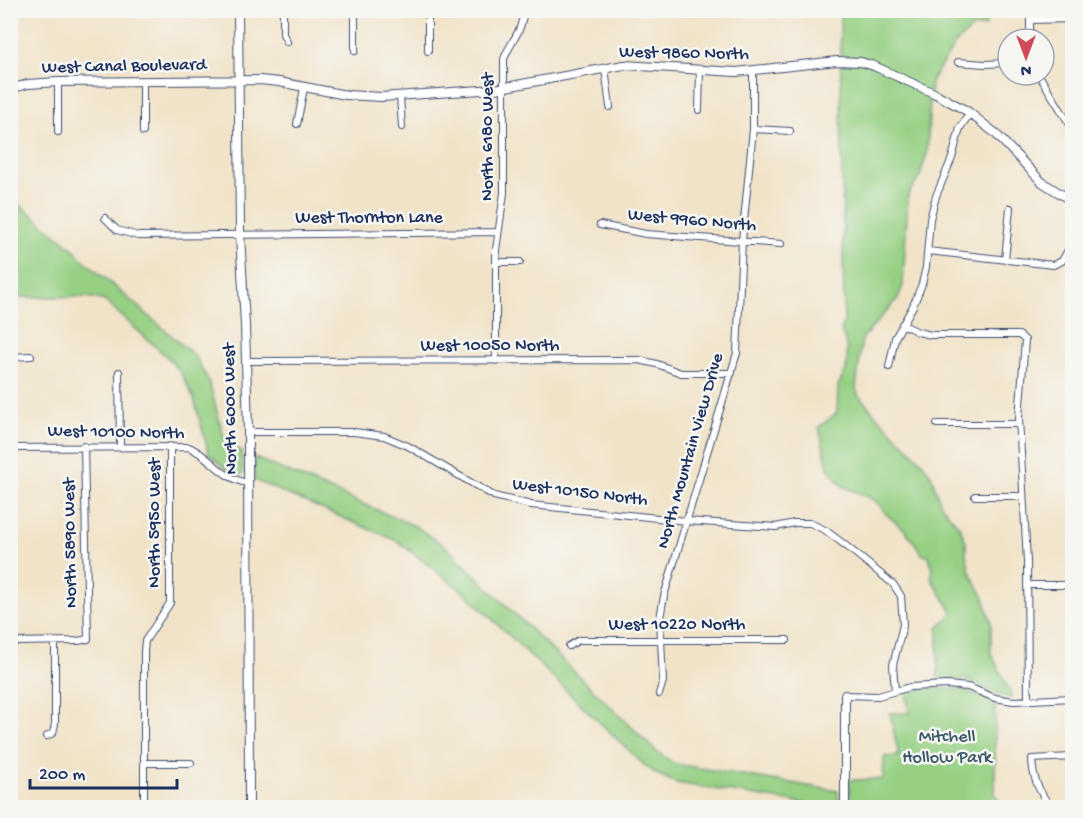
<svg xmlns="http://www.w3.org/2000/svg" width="1083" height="818" font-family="'Gochi Hand',sans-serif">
<rect width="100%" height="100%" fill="#f6f6f2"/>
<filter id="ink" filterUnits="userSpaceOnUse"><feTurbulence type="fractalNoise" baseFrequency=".0167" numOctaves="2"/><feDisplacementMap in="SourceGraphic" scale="12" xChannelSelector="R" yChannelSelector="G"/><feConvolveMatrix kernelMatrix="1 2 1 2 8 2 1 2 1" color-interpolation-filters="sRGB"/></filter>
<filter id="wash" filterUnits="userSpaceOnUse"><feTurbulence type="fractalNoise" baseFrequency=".008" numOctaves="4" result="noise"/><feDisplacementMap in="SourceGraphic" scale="24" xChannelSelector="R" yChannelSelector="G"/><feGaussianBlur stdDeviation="1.35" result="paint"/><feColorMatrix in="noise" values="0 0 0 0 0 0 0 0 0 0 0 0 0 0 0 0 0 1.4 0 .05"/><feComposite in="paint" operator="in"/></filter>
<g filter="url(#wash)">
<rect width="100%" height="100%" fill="#f1e3c8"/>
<path fill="#96d083" stroke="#588070" stroke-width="1.5" d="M840 11H986V26L972 28 955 44 931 81 927 153 919 179 908 194 903 285 898 298 862 339 856 388 858 395 875 414 922 462 931 475 941 505 960 528 966 542V555L970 572 984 598 991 622V653L1013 698 1005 697 966 680 938 678V628L953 613 931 578 933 569 928 554 923 555 906 531 887 515 875 500 842 486 828 468 819 427 837 413 838 386 846 370 847 359V348L841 328 844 322Z
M10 197 76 251 78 255 195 356 209 382 224 437 233 446 242 452 243 474 237 476 231 473 209 454 194 399 181 373 167 357 105 301 87 297H14V231L11 229Z
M255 458 415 526 445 546 656 751 675 764 838 791 839 807H826L676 783 657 774 643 764 465 593 397 541 254 480Z
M928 688 962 689 995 702V795L1004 807H850L849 780 883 779 884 757 899 756 890 713H909L906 691Z"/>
</g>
<g filter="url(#ink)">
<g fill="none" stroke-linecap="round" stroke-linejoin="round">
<g stroke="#3b4a6e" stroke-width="8">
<path id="minor" d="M283 10V34L287 42
M355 10V51
M428 10V51
M1030 10V39
M1030 20 1072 19
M958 62 985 64 1008 63
M605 68 610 107
M1039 75 1072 128
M400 96 402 127
M699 110 700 70
M297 124 304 88
M753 129 790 131
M58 132V82
M143 132V82
M105 218 117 230 138 236 498 232
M600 225 646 234 781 244
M928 251 1053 265 1062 261 1072 243
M1005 260 1010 208
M496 262H520
M902 324 918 332 931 335H1019L1025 340 1019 418 1027 561 1028 701
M10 357 31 356
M246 361 639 360 657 364 681 373H732
M496 361V250L504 193V59C510 42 524 30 523 10
M889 367 895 338 913 306 922 284 926 267 930 219 936 196 952 158 960 128 970 113
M119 372 120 446
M937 424H1019
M248 432H354L384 436 408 446 494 496 531 505 687 521 776 527 794 523H810L825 530 845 545 893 584 901 596 903 625 893 665 895 691
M10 448 189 447C213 458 219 477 247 483
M975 496H1023
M1027 585H1072
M10 642 78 641 88 639 84 446
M569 646 579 640H787
M659 694 663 681 660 618 664 596 737 353 742 241 753 129V71
M845 695 878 696 910 687 947 685 968 687 995 698 1013 701 1072 698
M47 736 53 733 55 724V642
M145 763H191
M144 808V651L145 641 170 603V446
M1051 808C1039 791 1033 780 1032 759L1072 757"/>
</g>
<g stroke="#3b4a6e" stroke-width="10">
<path id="tertiary" d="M238 10 240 234 245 325 248 432 249 808
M10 89 28 84 58 82 260 80 279 82 346 95 381 97 495 89 624 65 736 72 837 61 861 62 874 66 936 94 967 111 995 133 1042 182 1072 201
M845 695V808"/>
</g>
<use href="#minor" stroke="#fff" stroke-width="6"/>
<use href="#tertiary" stroke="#fff" stroke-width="8"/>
</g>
</g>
<g text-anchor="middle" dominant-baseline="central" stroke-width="5" stroke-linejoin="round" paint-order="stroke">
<g font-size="18" fill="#1b2f5e" stroke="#f6f6f2">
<text transform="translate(684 54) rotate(1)">West 9860 North</text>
<text transform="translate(124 67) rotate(-1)">West Canal Boulevard</text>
<text transform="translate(488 137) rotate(-90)">North 6180 West</text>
<text x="369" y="218">West Thornton Lane</text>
<text transform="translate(692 221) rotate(5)">West 9960 North</text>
<text x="490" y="346">West 10050 North</text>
<text transform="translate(231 409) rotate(-91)">North 6000 West</text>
<text transform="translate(116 433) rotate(1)">West 10100 North</text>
<text transform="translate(691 451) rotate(-74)">North Mountain View Drive</text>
<text transform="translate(580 493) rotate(7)">West 10150 North</text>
<text transform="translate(155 523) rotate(-90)">North 5950 West</text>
<text transform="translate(71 543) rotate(-91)">North 5890 West</text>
<text x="677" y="625">West 10220 North</text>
</g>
<g font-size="18" fill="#3a5767" stroke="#f6f6f2">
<text x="947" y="737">Mitchell<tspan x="947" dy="21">Hollow Park</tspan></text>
</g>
</g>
<rect width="1083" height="818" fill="none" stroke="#f6f6f2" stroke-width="36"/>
<g transform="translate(1026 57) rotate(180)"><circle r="28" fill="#f6f6f2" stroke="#9ea6b7" stroke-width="1.5"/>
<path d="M0-4.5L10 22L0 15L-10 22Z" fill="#d1495b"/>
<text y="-9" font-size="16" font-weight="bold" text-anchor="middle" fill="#1b2f5e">N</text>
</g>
<path d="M30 779v9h147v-9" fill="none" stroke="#1b2f5e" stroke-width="3"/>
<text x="39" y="779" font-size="18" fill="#1b2f5e" stroke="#f6f6f2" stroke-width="4.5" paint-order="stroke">200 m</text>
</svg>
